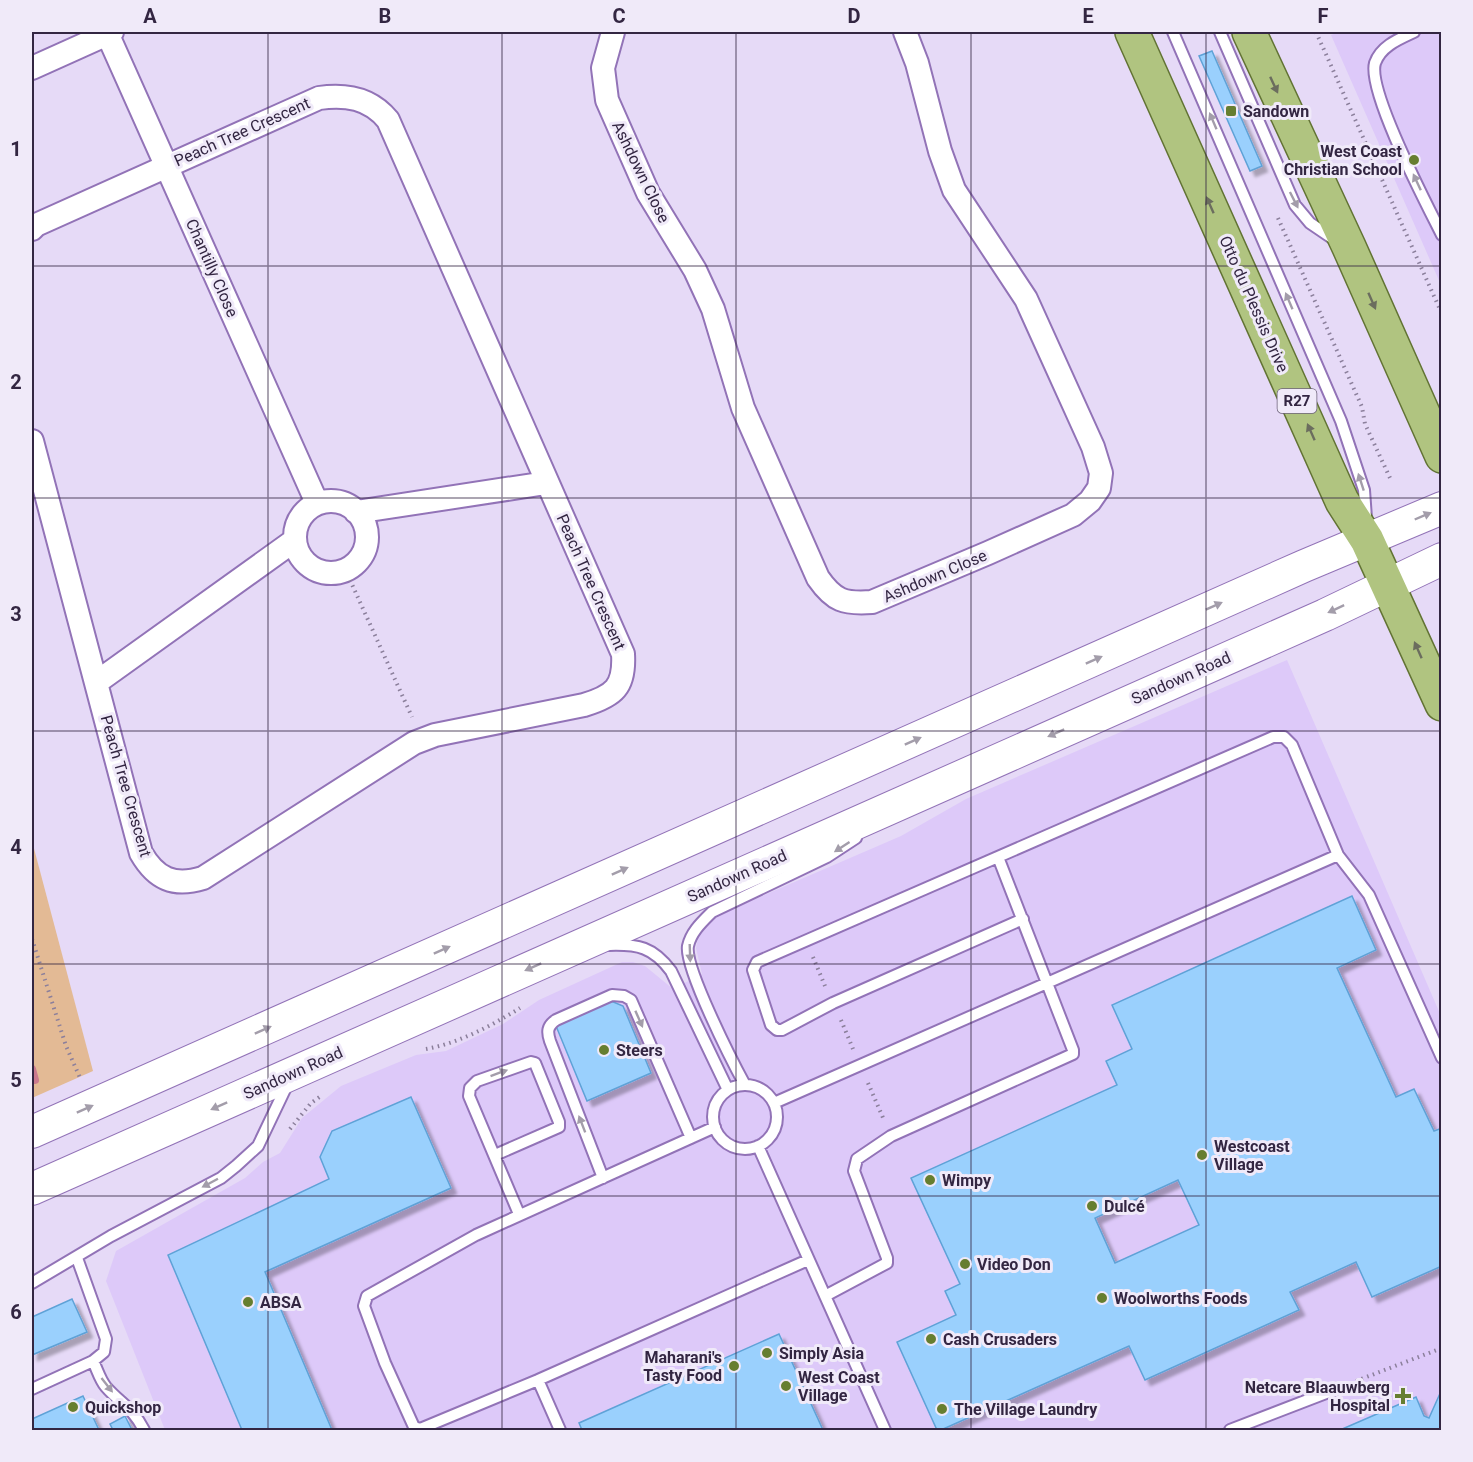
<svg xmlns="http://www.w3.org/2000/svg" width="1473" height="1462" font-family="Roboto,sans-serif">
<defs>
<filter id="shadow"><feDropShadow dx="5.5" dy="5.5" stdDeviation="1.5" flood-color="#0004"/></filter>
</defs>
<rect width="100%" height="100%" fill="#e6daf7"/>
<path fill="#ddc9f9" d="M1339 32H1441V285L1331 35Z
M1287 660 1441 1016V1430H165L106 1281 116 1251 245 1178 263 1162 280 1153 302 1118 341 1086 416 1055 446 1051 503 1024 539 1000 622 962H633L645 966 673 989 702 974 696 948 699 933 718 915 901 836 966 799Z"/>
<path fill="#e3ba95" d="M32 841 93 1071 32 1098Z"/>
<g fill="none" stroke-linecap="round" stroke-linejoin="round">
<path stroke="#cb7a8e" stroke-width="8" d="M32 1069 35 1080"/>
</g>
<path fill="#9ad0fd" stroke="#5ea2d7" stroke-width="1.5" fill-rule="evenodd" filter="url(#shadow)" d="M1212 51 1262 166 1250 171 1199 56Z
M1352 896 1376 950 1337 968 1396 1097 1414 1089 1434 1131 1442 1128V1266L1372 1297 1356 1262 1290 1292 1299 1310 1145 1380 1129 1346 941 1430H937L897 1342 956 1315 945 1291 960 1284 911 1178 1117 1085 1106 1061 1132 1049 1112 1005ZM1178 1180 1199 1225 1115 1263 1095 1218Z
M611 1001 623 1006 651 1073 587 1101 556 1026Z
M411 1097 451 1188 265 1272 332 1430H242L168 1255 329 1179 320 1157 332 1131Z
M72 1299 87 1332 32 1355V1317Z
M779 1334 823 1430H582L579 1423Z
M1442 1389V1430H1340L1416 1397 1424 1416 1429 1418Z
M83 1396 99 1430H32V1419Z
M125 1416 132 1430H113L110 1424Z"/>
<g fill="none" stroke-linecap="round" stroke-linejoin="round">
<g stroke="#9273b7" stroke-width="14">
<path id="lane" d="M1173 32 1341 421 1364 490 1366 518
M1220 32 1295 205 1310 223 1335 240
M1414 32C1399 39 1381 46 1375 63 1367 91 1427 205 1442 235
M1338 855 1369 895 1442 1058
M609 945C638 944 653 947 671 971L728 1090
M713 1117a32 32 0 1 1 64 0a32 32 0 1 1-64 0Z
M745 1085C733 1063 684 967 688 946 691 932 702 922 712 912L827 857 856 838
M774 1103 1338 855 1292 745 1284 737H1273L757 962 753 970 771 1025 777 1030H782L833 1003 1023 919
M715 1127 476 1235 367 1296 364 1306 385 1363 414 1427 420 1429 538 1380 808 1260
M758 1146 885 1430
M495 1155 559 1127V1122L535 1063 531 1062 477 1081 470 1088 469 1096 519 1214
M603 1178 550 1041C547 1032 547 1026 556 1020L612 995 624 996 631 1000 691 1138
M32 1283 111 1236 221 1178 236 1166 258 1146 288 1083
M825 1296 887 1263V1258L854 1171 857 1159 891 1136 1073 1054V1050L998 857
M93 1361C97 1369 100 1380 106 1387 121 1404 132 1407 144 1430
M538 1380 560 1430
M32 1389 93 1361 104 1352 106 1339 77 1258
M1230 1430 1339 1388"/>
</g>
<g stroke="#9273b7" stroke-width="26">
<path id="street" d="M613 32 603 68 607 100 648 193 695 270 713 309 743 408 818 578C834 601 844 604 872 602L988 553 1073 515 1090 501 1099 488 1101 473 1093 447 1026 299 954 190 940 151 917 63 905 32
M107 33 317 503
M32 68 112 32
M32 229 36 225 319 98C346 94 370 98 388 120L623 654C625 687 614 696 584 705L435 735 414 743 203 878C174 887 156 879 141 853L32 441
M295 537a36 36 0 1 1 72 0a36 36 0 1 1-72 0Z
M356 512 546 483
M97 682 295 540"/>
</g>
<g stroke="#9273b7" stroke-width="34">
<path id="secondary" d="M32 1132 1304 566 1442 508
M32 1189 1325 615 1442 559"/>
</g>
<g stroke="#627334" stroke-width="36">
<path id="primary" d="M1132 32 1342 501 1367 540 1442 704
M1249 32 1349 247 1442 456"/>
</g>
<path stroke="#8b7f9b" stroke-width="4" stroke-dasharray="1.5 4.5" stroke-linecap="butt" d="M1316 32 1442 314
M1278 218 1362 407 1365 424 1390 478
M345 569 412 717
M32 939 66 1046 81 1080
M813 957 825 986
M841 1020 853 1049
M426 1049C459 1043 491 1026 520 1008
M868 1083 884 1120
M290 1129 311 1103 321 1096
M1356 1381 1442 1348"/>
<use href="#lane" stroke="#fff" stroke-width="10"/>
<use href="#street" stroke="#fff" stroke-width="22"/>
<use href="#secondary" stroke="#fff" stroke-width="32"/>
<use href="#primary" stroke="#b0c480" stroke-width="33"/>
</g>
<defs><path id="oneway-solid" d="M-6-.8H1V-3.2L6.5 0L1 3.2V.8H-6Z" transform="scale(1.5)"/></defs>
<g fill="#6b6d5e">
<use href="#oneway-solid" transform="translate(1274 85) rotate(65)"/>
<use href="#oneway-solid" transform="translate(1210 205) rotate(-114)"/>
<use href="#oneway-solid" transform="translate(1372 301) rotate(66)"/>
<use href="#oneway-solid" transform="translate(1311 432) rotate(-114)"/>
<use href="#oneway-solid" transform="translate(1418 650) rotate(-114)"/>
</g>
<g fill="#a39daa">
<use href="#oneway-solid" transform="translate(1213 121) rotate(-113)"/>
<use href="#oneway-solid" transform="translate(1417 182) rotate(-115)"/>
<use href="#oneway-solid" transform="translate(1294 200) rotate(63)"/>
<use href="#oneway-solid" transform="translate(1289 301) rotate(-113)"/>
<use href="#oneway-solid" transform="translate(1361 482) rotate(-108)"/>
<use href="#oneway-solid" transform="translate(1423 516) rotate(-23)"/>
<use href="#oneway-solid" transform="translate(1214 606) rotate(-24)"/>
<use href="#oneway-solid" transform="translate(1336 609) rotate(155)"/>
<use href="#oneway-solid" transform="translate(1094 660) rotate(-24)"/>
<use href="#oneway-solid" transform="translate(1056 733) rotate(156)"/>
<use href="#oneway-solid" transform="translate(913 741) rotate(-24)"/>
<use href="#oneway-solid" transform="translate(842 847) rotate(147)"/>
<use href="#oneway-solid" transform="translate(620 871) rotate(-24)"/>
<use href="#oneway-solid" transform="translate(442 950) rotate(-24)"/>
<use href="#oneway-solid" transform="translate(690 953) rotate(88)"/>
<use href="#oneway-solid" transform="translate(533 967) rotate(156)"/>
<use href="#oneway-solid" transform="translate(639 1019) rotate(66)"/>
<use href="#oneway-solid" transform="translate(263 1030) rotate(-24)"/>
<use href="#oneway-solid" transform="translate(499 1073) rotate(-20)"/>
<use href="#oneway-solid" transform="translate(219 1106) rotate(156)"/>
<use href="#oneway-solid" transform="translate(85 1109) rotate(-24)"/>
<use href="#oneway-solid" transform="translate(582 1124) rotate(-111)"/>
<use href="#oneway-solid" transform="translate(210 1183) rotate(152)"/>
<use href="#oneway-solid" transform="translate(107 1385) rotate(52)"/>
</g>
<path fill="none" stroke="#332642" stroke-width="1.5" stroke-opacity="0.55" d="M268 32V1430M502 32V1430M736 32V1430M971 32V1430M1206 32V1430M32 266H1442M32 498H1442M32 731H1442M32 964H1442M32 1196H1442"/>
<g fill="#667e30" stroke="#f0eaf9" stroke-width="2">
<rect x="1225" y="105" width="12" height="12" rx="3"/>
<circle cx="1414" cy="160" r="6"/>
<circle cx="604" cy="1050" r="6"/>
<circle cx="1202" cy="1155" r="6"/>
<circle cx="930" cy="1180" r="6"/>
<circle cx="1092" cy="1206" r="6"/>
<circle cx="965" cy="1264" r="6"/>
<circle cx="1102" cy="1298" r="6"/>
<circle cx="248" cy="1302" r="6"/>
<circle cx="931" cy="1339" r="6"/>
<circle cx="767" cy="1353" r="6"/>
<circle cx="734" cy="1366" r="6"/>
<circle cx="786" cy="1386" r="6"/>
<path d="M1400 1387h6v6h6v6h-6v6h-6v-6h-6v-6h6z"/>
<circle cx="73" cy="1407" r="6"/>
<circle cx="942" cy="1409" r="6"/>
</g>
<g text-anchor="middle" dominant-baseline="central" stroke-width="6" stroke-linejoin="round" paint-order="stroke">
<rect fill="#f0eaf9" stroke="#6c6179" stroke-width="1.5" x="1277.5" y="389" width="39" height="24" rx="4.5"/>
<g font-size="15" font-weight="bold" fill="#332642">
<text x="1297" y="401">R27</text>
</g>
<g font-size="16" font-weight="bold" fill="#332642" stroke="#f0eaf9" text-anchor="start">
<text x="1243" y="111">Sandown</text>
<text x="1402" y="151" text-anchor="end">West Coast<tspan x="1402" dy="18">Christian School</tspan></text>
<text x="616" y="1050">Steers</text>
<text x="1214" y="1146">Westcoast<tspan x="1214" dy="18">Village</tspan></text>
<text x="942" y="1180">Wimpy</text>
<text x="1104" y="1206">Dulcé</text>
<text x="977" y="1264">Video Don</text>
<text x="1114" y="1298">Woolworths Foods</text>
<text x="260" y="1302">ABSA</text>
<text x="943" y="1339">Cash Crusaders</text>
<text x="779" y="1353">Simply Asia</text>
<text x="722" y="1357" text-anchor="end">Maharani's<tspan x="722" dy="18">Tasty Food</tspan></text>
<text x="798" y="1377">West Coast<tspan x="798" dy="18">Village</tspan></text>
<text x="1390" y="1387" text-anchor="end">Netcare Blaauwberg<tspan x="1390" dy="18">Hospital</tspan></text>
<text x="85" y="1407">Quickshop</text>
<text x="954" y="1409">The Village Laundry</text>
</g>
<g font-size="16" fill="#332642" stroke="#f0eaf9">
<text transform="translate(242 132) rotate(-24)">Peach Tree Crescent</text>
<text transform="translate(641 172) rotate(64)">Ashdown Close</text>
<text transform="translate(212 268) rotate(66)">Chantilly Close</text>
<text transform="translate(1254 304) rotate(66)">Otto du Plessis Drive</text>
<text transform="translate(935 576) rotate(-23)">Ashdown Close</text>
<text transform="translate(591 582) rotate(66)">Peach Tree Crescent</text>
<text transform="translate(1181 678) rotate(-24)">Sandown Road</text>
<text transform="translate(126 786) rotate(74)">Peach Tree Crescent</text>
<text transform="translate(737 876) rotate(-24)">Sandown Road</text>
<text transform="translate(293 1073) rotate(-24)">Sandown Road</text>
</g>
</g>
<rect width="1473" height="1462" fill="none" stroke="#f0eaf9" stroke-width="66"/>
<rect x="33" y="33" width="1407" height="1396" fill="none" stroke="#332642" stroke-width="2"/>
<g font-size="20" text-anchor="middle" font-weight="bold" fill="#332642">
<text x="150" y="23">A</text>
<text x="385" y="23">B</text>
<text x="619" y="23">C</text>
<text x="854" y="23">D</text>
<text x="1088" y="23">E</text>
<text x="1323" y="23">F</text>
<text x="16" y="156">1</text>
<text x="16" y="389">2</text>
<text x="16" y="621">3</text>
<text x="16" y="854">4</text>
<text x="16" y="1087">5</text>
<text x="16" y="1319">6</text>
</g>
</svg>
